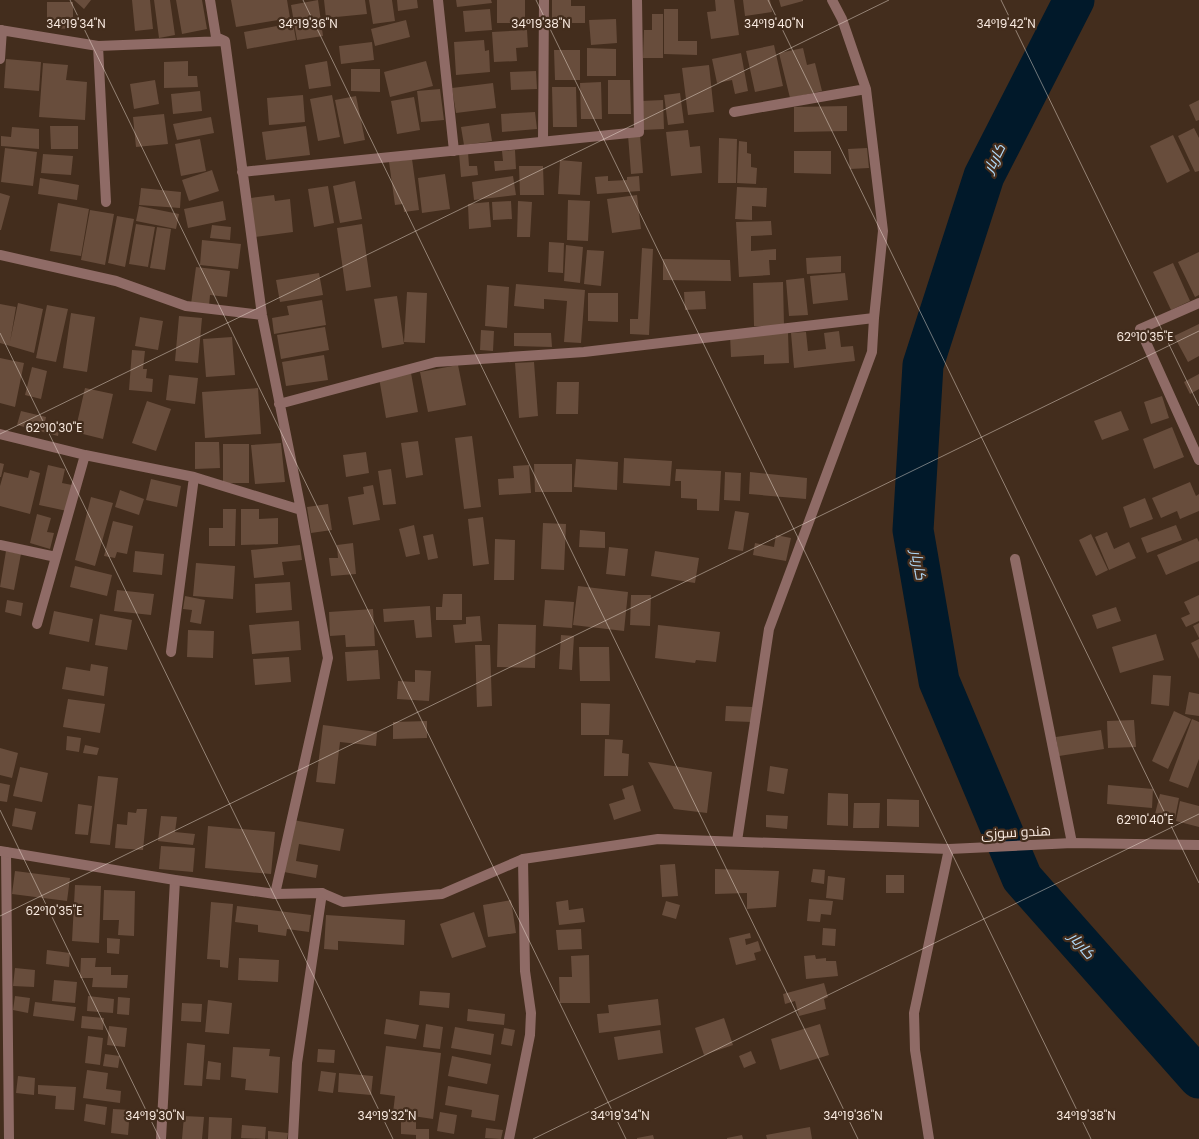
<svg xmlns="http://www.w3.org/2000/svg" width="1199" height="1139" font-family="Poppins,Cairo,sans-serif">
<rect width="100%" height="100%" fill="#432d1d"/>
<g fill="none" stroke-linecap="round" stroke-linejoin="round">
<path stroke="#01192a" stroke-width="41" d="M1074 0 984 176 923 365 913 530 939 681 1022 878 1199 1078"/>
</g>
<path fill="#684d3c" d="M74 0H91L84 9Z
M132 0H150L153 29 135 31Z
M154 0H170L175 35 159 38Z
M176 0H202L207 29 182 34Z
M231 0H287L290 18 236 27Z
M318 0 323 36 297 40 291 5Z
M324 0H365L367 14 326 18Z
M369 0H392L395 21 373 24Z
M397 0H417L418 8 398 11Z
M456 0H491L492 3 457 7Z
M497 0H525V23H497Z
M552 0H571V6H585V23H552Z
M715 0H734L739 35 711 39 707 12 716 11Z
M743 0H770L772 12 745 16Z
M779 0H803V1L781 7Z
M47 2H73V29L47 28Z
M490 9 492 30 465 32 463 11Z
M664 9H678V41H697V55L664 54Z
M652 14H663V58H643L644 30H652Z
M616 19 617 43 591 45 589 20Z
M406 20 410 37 375 46 371 29Z
M293 23 296 40 247 49 244 32Z
M527 30 528 47 516 48 517 61 494 62 492 32Z
M484 40 485 51 489 50 490 72 456 75 454 42Z
M372 42 374 60 341 64 339 46Z
M774 45 783 86 755 92 746 51Z
M587 48 616 49V76H587Z
M803 48 807 65 815 63 822 91 790 98 779 53Z
M554 50H580V80H555Z
M741 53 748 91 735 94 732 80 717 83 712 59Z
M6 59 41 62 39 91 4 88Z
M188 61V76H197L198 87 164 88V62Z
M327 61 331 86 309 89 305 65Z
M426 61 433 86 390 97 384 72Z
M43 63 68 65 66 80 87 82 85 120 39 117Z
M709 65 714 112 688 115 682 68Z
M351 69H380V92L351 91Z
M536 71 537 89 511 90 510 72Z
M155 80 159 104 134 109 130 84Z
M608 80H630L631 114H608Z
M601 82 602 119H581L580 83Z
M493 83 496 108 456 113 452 88Z
M552 87H576L577 127H553Z
M440 89 444 120 421 122 417 91Z
M200 91 202 111 173 114 171 94Z
M680 93 684 123 668 125 664 95Z
M303 95 305 122 269 125 267 98Z
M332 95 340 137 318 141 310 99Z
M356 96 365 140 344 144 335 100Z
M414 97 420 130 397 134 391 101Z
M663 100 664 129 642 130 641 101Z
M1199 100V120L1196 121 1189 105Z
M847 106V131L794 132V107Z
M535 112 537 129 502 132 501 114Z
M164 114 168 144 136 147 133 117Z
M211 117 214 133 177 140 173 124Z
M489 123 492 141 464 145 461 127Z
M50 126H78V149H51Z
M306 126 310 155 266 160 262 132Z
M12 127 39 129V149L1 146V136L11 137Z
M1194 128 1199 138V171L1195 172 1178 136Z
M688 130 690 147 700 146 702 173 671 176 666 132Z
M628 135H640L643 173 631 174Z
M1173 135 1190 171 1167 183 1150 146Z
M719 138 737 139 736 183H718Z
M200 139 206 171 181 176 175 144Z
M739 141 747 142V153L751 154V167L757 168 756 184 737 183Z
M5 148 37 152 33 186 1 182Z
M867 148 869 168 850 169 848 149Z
M515 150 516 169 495 171 494 161H503L502 151Z
M794 151H831V174L794 173Z
M468 152 469 166H477L478 175 461 177 459 153Z
M43 154 73 156 71 175 41 173Z
M412 159 419 210 404 212 403 204 395 205 389 162Z
M560 160 582 162 580 195 558 194Z
M519 166H543L544 195H520Z
M212 170 219 191 189 201 182 180Z
M445 174 450 209 422 213 418 178Z
M513 176 516 195 474 200 472 182Z
M608 176V181L627 180V177L639 176 640 191 597 194 595 177Z
M40 178 79 185 77 200 38 194Z
M355 181 362 219 340 223 333 186Z
M328 186 334 223 314 227 308 189Z
M737 187 767 188 766 207 752 206V220L735 219Z
M141 188 181 192 180 208 139 205Z
M0 193 10 196 1 230H0Z
M274 195 275 201 290 199 293 232 255 237 251 198Z
M637 195 641 229 612 233 607 199Z
M568 200 590 201 588 241 567 240Z
M223 201 226 220 188 228 184 209Z
M511 201 512 219 493 220 492 202Z
M518 201 532 202 530 237H517Z
M489 202 491 227 469 229 468 204Z
M58 203 89 209 81 256 50 251Z
M139 206 179 214 176 229 136 221Z
M90 210 114 214 105 265 81 260Z
M117 216 134 219 125 267 108 263Z
M771 221 772 235 751 236V251L776 249V260H769L770 275 739 277 736 222Z
M136 224 155 227 148 267 129 264Z
M362 224 371 287 346 291 337 228Z
M212 225 231 227 230 240 210 238Z
M157 227 171 229 165 270 150 268Z
M202 240 241 244 238 269 200 265Z
M549 242 564 243 563 273 548 272Z
M566 245 583 247 580 283 564 281Z
M642 248 653 249 649 335 630 334V319H638Z
M587 250 604 251 601 286 584 284Z
M1199 252V295L1195 297 1178 262Z
M841 256V272L807 274 806 258Z
M663 259 730 260 731 281 663 280Z
M1173 263 1190 301 1171 310 1153 272Z
M196 267 230 271 227 297 210 295 209 306 191 304Z
M319 273 323 295 280 302 276 280Z
M845 273 848 300 813 304 810 276Z
M804 278 808 315 789 316 786 280Z
M783 282 784 326H754L753 283Z
M516 284 585 290 581 343 564 342 567 301 544 299V309L514 306Z
M487 285 509 287 507 328 485 326Z
M705 291 706 309 685 310 684 292Z
M407 292 427 293 425 343 404 342Z
M588 293H618V322L588 321Z
M397 296 404 344 382 348 374 299Z
M322 300 326 325 274 334 272 318 289 315 287 306Z
M18 303 43 309 34 353 0 343V304L16 307 10 342Z
M47 305 68 309 56 362 36 358Z
M71 313 95 317 87 372 63 368Z
M179 316 202 318 198 363 175 361Z
M140 317 163 321 158 350 135 346Z
M1199 324V356L1188 362 1174 336Z
M325 327 329 350 281 359 277 335Z
M481 330 494 331 493 351 480 350Z
M839 331 841 347 853 346 855 361 794 368 791 333 806 332 808 351 826 349 824 333Z
M514 333H551L552 347 514 346Z
M788 333 789 363 764 364V355L731 357 730 335Z
M232 337 235 375 206 377 203 339Z
M132 350 145 351 143 369H147L146 378 153 379 152 392 129 390Z
M324 355 328 380 286 386 282 362Z
M0 358 24 363 15 407 0 403Z
M534 362 538 416 519 418 515 363Z
M458 365 466 405 428 412 420 372Z
M32 367 47 371 41 399 25 395Z
M411 373 418 412 386 418 379 378Z
M1199 374V389L1190 394 1184 382Z
M169 375 198 378 195 404 166 400Z
M557 382H579L578 414H556Z
M85 388 113 394 103 439 75 432Z
M258 388 261 434 205 438 202 392Z
M1162 396 1169 418 1151 424 1144 402Z
M147 401 171 409 156 451 132 443Z
M21 411 46 417 45 422 60 426 58 436 17 425Z
M1121 411 1129 430 1102 440 1094 421Z
M1172 427 1184 457 1154 469 1143 439Z
M472 436 481 507 464 509 455 438Z
M418 441 423 475 406 478 401 443Z
M195 442H219L220 468 195 469Z
M281 443 285 482 255 484 251 445Z
M223 444H249V483H223Z
M366 452 369 473 346 477 343 455Z
M624 458 672 461 670 486 623 483Z
M576 459 618 462 617 490 574 487Z
M0 463 4 464 1 477H0Z
M534 464H572V492H535Z
M48 465 65 469 62 483 72 485 67 511 39 505Z
M529 465 531 493 499 495 498 479 514 478 513 466Z
M391 469 396 504 383 505 378 471Z
M676 469 721 471 719 511 697 510V499L681 498V481H675Z
M30 470 40 473 30 514 0 506V486L4 472 28 478Z
M725 472 741 473 740 501 724 500Z
M750 472 807 478 806 499 749 494Z
M151 479 181 486 177 507 146 500Z
M1190 482 1196 496 1199 494V511L1180 519 1177 511 1161 518 1152 498Z
M373 485 380 520 353 525 348 497 364 494 363 487Z
M120 490 144 499 139 515 115 507Z
M91 497 113 503 95 566 75 560Z
M1145 498 1153 519 1130 528 1123 507Z
M328 504 332 530 311 533 307 507Z
M223 509H236L235 546H209V528H223Z
M241 509H259V519L278 518V544L241 545Z
M735 511 749 513 743 551 728 549Z
M37 514 51 518 47 532 54 533 50 549 30 543Z
M483 517 489 564 473 566 468 519Z
M113 521 133 526 127 554 117 552 115 558 104 556Z
M543 523 566 524 564 570 541 569Z
M414 525 420 554 406 557 399 529Z
M1176 525 1182 540 1147 553 1141 538Z
M580 530 605 532V548L579 547Z
M1107 532 1114 549 1129 542 1136 558 1109 570 1095 537Z
M433 534 438 558 428 560 423 536Z
M1091 534 1108 570 1096 576 1079 540Z
M776 535 791 538 786 561 753 555 755 543 774 547Z
M1197 538 1199 542V561L1166 575 1157 555Z
M495 539 515 540 514 580H494Z
M353 543 356 574 331 576 329 558H338L337 545Z
M300 545 302 560 282 562 284 575 254 578 251 550Z
M609 547 628 549 625 576 606 574Z
M6 551 21 554 14 590 0 587Z
M135 551 164 554 162 575 133 572Z
M655 551 699 558 695 583 651 576Z
M196 563 235 566 233 599 193 596Z
M75 566 112 575 107 596 70 587Z
M290 582 292 610 256 613 255 584Z
M578 586 628 592 624 631 573 625Z
M117 590 154 594 151 615 114 611Z
M443 594H462V620H436V607H442Z
M631 595H651L650 626 630 625Z
M1199 595V621L1186 627 1181 618 1190 614 1184 602Z
M185 596 205 600 201 624 190 622 192 610 183 609Z
M7 600 23 603 21 616 5 612Z
M545 600 574 602 572 628 543 626Z
M430 606 432 637 416 638 414 620 384 622 383 609Z
M1116 607 1121 621 1097 629 1092 615Z
M373 609 375 646 346 647 345 635 330 636 329 612Z
M54 611 93 619 89 642 49 634Z
M100 614 132 620 127 650 95 645Z
M480 616 482 641 455 643 453 625 466 624V617Z
M299 621 301 650 252 654 249 625Z
M1199 623V638L1193 626Z
M498 624 536 625 535 668 497 667Z
M658 625 720 632 716 662 696 660 695 663 655 658Z
M188 630 214 631 213 658 187 657Z
M1156 634 1164 660 1120 673 1112 647Z
M561 635 574 636 572 670 559 669Z
M1199 639V659L1191 643Z
M475 645H490L492 706 477 707Z
M579 647H609L610 681H580Z
M378 650 380 679 347 681 345 652Z
M289 657 291 682 255 685 253 659Z
M91 664 108 667 104 696 62 689 66 667 90 671Z
M415 670 431 671 429 701 397 699 398 681 415 682Z
M1153 675 1171 676 1169 706 1151 704Z
M1189 692 1199 694V716L1185 714Z
M68 699 105 704 100 733 63 727Z
M581 703 610 704 609 735H581Z
M726 706 752 707V722L725 721Z
M1174 711 1191 719 1168 769 1152 761Z
M1192 719 1199 722V759L1188 788 1169 781Z
M1134 720 1136 747 1108 748 1107 721Z
M427 721V738L393 739V722Z
M323 725 377 732 376 746 340 742 335 784 316 782Z
M1101 730 1104 749 1059 756 1056 737Z
M67 736 81 738 79 752 66 750Z
M605 739 623 740 622 753 629 754 628 776H604Z
M85 745 99 748 97 755 83 753Z
M0 748 18 753 12 778 0 775Z
M648 762 712 772 707 813 674 809Z
M770 766 788 769 784 794 767 791Z
M20 767 48 773 42 802 13 796Z
M98 776 118 778 110 845 90 843Z
M0 783 10 785 7 802 0 801Z
M633 785 641 811 614 820 609 804 625 799 622 789Z
M1108 785 1153 789 1152 808 1107 804Z
M828 793 848 794V826L827 825Z
M1160 794 1179 798 1175 818 1155 814Z
M887 799 919 800V827L887 826Z
M1180 801 1199 806V827L1176 821Z
M854 803H880L879 828H853Z
M78 804 92 806 88 835 75 834Z
M15 808 36 812 32 830 12 826Z
M137 809H147L143 850 115 848 117 824 127 825 128 812 136 813Z
M766 815 788 816 787 829 766 827Z
M161 816 177 817 175 832 195 834 193 845 158 841Z
M293 820 344 829 340 851 299 844 296 861 318 865 316 878 284 872Z
M208 826 275 832 271 874 205 868Z
M161 846 195 848 193 872 159 869Z
M675 864 678 896 662 897 660 865Z
M715 869 779 871 776 907 747 909V893L715 894Z
M813 869 825 870 824 884 811 882Z
M15 871 70 878 67 901 12 894Z
M886 875H904V893H886Z
M828 876 845 878 843 900 826 898Z
M75 885 101 886 99 943 72 941Z
M104 890 135 891 134 936 118 935 119 920H103Z
M809 899 833 901 831 915 821 914 820 922 807 921Z
M511 900 516 933 488 937 483 905Z
M568 900 569 910 583 908 585 922 559 925 556 902Z
M666 901 680 905 676 919 662 915Z
M211 902 233 904 228 968 220 967V960L207 959Z
M237 906 311 915 309 932 287 929 286 936 258 932V925L235 922Z
M474 912 486 947 452 958 440 924Z
M326 915 405 920 404 945 338 941V950L324 949Z
M823 928 836 929 835 946 822 945Z
M581 929 582 949 558 950 556 930Z
M750 933 751 938 745 939 746 945 758 941 761 951 754 953 756 960 736 965 729 938Z
M107 938 120 939 119 954 107 953Z
M47 950 70 953 69 967 46 964Z
M589 955 590 1003H560L559 977H572L571 956Z
M815 955 816 959 826 958V961H836L838 976 806 979 804 956Z
M81 958H96L95 967H111V975H128L127 988 92 987 93 978H80Z
M239 958 279 960 278 982 238 980Z
M15 968 35 970 34 987 13 986Z
M54 980 77 982 75 1003 52 1001Z
M824 983 828 997 824 999 826 1009 799 1016 795 1001 785 1004 783 994Z
M420 991 450 993 449 1008 419 1005Z
M15 996 30 998 28 1013 13 1010Z
M88 996 114 999 113 1013 87 1011Z
M118 997 130 998 129 1015 117 1014Z
M658 999 661 1025 599 1033 597 1014 609 1013 608 1005Z
M208 1000 232 1003 229 1034 205 1032Z
M35 1002 76 1007 74 1021 33 1016Z
M182 1003 202 1004 201 1022 181 1021Z
M468 1009 505 1014 504 1025 467 1021Z
M82 1016 104 1018 103 1030 81 1028Z
M724 1018 733 1045 704 1055 695 1028Z
M386 1019 419 1025 416 1039 384 1034Z
M426 1024 443 1027 440 1049 423 1047Z
M820 1024 829 1055 780 1070 771 1039Z
M109 1026 127 1028 125 1047 107 1045Z
M455 1027 494 1034 491 1055 451 1048Z
M504 1028 515 1030 512 1046 501 1044Z
M660 1030 663 1053 618 1060 614 1037Z
M88 1036 103 1038 100 1065 85 1063Z
M187 1043 205 1045 202 1086 184 1085Z
M386 1046 441 1053 433 1119 393 1113 395 1096 380 1094Z
M233 1047 270 1049 269 1056 280 1057 278 1093 245 1090 246 1079 231 1077Z
M318 1049 335 1050 334 1063 317 1062Z
M751 1051 756 1063 744 1068 739 1056Z
M105 1054 120 1056 118 1068 103 1066Z
M452 1056 491 1064 487 1084 448 1076Z
M208 1061 221 1063 220 1080 206 1079Z
M87 1070 108 1073 106 1089 121 1091 120 1103 83 1098Z
M321 1071 336 1073 333 1093 318 1091Z
M339 1073 373 1076 371 1095 338 1092Z
M18 1076 35 1078 34 1095 16 1093Z
M38 1085 76 1087 74 1110 55 1109 56 1096 38 1094Z
M448 1086 499 1095 495 1121 471 1117 472 1110 445 1105Z
M86 1104 107 1107 105 1125 84 1121Z
M113 1109 130 1110 128 1135 111 1133Z
M440 1112 457 1115 454 1134 437 1131Z
M184 1116 204 1117 202 1139H182Z
M209 1117 232 1118 231 1139H208Z
M401 1119H416V1129H429V1139H416V1135L401 1134Z
M242 1125 266 1127 265 1139 241 1138Z
M810 1127 812 1139H767L766 1135Z
M486 1128 503 1130 501 1139 485 1138Z
M268 1131 288 1133 287 1139H268Z
M653 1135 654 1139H637V1138Z
M742 1135 743 1139H727V1138Z"/>
<g fill="none" stroke-linecap="round" stroke-linejoin="round">
<path stroke="#8f6b66" stroke-width="10" d="M210 0 216 37 225 41 262 315 301 510 328 658 275 894
M438 0 454 151
M0 30 98 46 224 41
M98 46 106 202
M0 59 2 30
M734 112 866 89
M543 141 544 0
M242 172 639 132 637 0
M0 255 116 281 186 306 262 315
M1199 303 1140 329 1199 460
M279 404 436 362 584 352 874 318
M0 434 85 455 194 477 301 510
M0 545 56 557
M1015 559 1072 843
M37 624 85 455
M171 652 194 477
M737 841 769 629 872 352 874 318 883 231 866 89 842 19 832 0
M6 852 9 1139
M161 1139 175 880
M293 1139 297 1063 322 893
M509 1139 530 1035 531 1013 525 971 523 859
M929 1139 915 1050 914 1013 949 849"/>
<path stroke="#8f6b66" stroke-width="10" d="M0 851 175 880 275 894 322 893 343 902 442 894 523 859 658 839 949 849 1072 843 1199 845"/>
</g>
<path fill="none" stroke="#f9eae0" stroke-width="1" stroke-opacity="0.45" d="M70 0 626 1139M303 0 858 1139M536 0 1091 1139M768 0 1199 883M1001 0 1199 406M0 333 393 1139M0 434 889 0M0 810 160 1139M0 916 1199 331M533 1139 1199 814"/>
<g text-anchor="middle" dominant-baseline="central" stroke-width="4.5" stroke-linejoin="round" paint-order="stroke">
<g font-size="14" fill="#f9eae0" stroke="#432d1d">
<text transform="translate(1016 832) rotate(-3)">هندو سوزی</text>
</g>
<g font-size="15" font-style="italic" fill="#b1daf9" stroke="#432d1d">
<text transform="translate(994 158) rotate(-63)">کاربار</text>
<text transform="translate(919 565) rotate(80)">کاربار</text>
<text transform="translate(1082 945) rotate(49)">کاربار</text>
</g>
</g>
<g font-size="12" text-anchor="middle" fill="#f9eae0" stroke="#432d1d" stroke-width="4.5" stroke-linejoin="round" paint-order="stroke">
<text x="76" y="28">34°19'34"N</text>
<text x="308" y="28">34°19'36"N</text>
<text x="541" y="28">34°19'38"N</text>
<text x="774" y="28">34°19'40"N</text>
<text x="1006" y="28">34°19'42"N</text>
<text x="1145" y="341">62°10'35"E</text>
<text x="54" y="432">62°10'30"E</text>
<text x="1145" y="824">62°10'40"E</text>
<text x="54" y="915">62°10'35"E</text>
<text x="155" y="1120">34°19'30"N</text>
<text x="387" y="1120">34°19'32"N</text>
<text x="620" y="1120">34°19'34"N</text>
<text x="853" y="1120">34°19'36"N</text>
<text x="1086" y="1120">34°19'38"N</text>
</g>
</svg>
